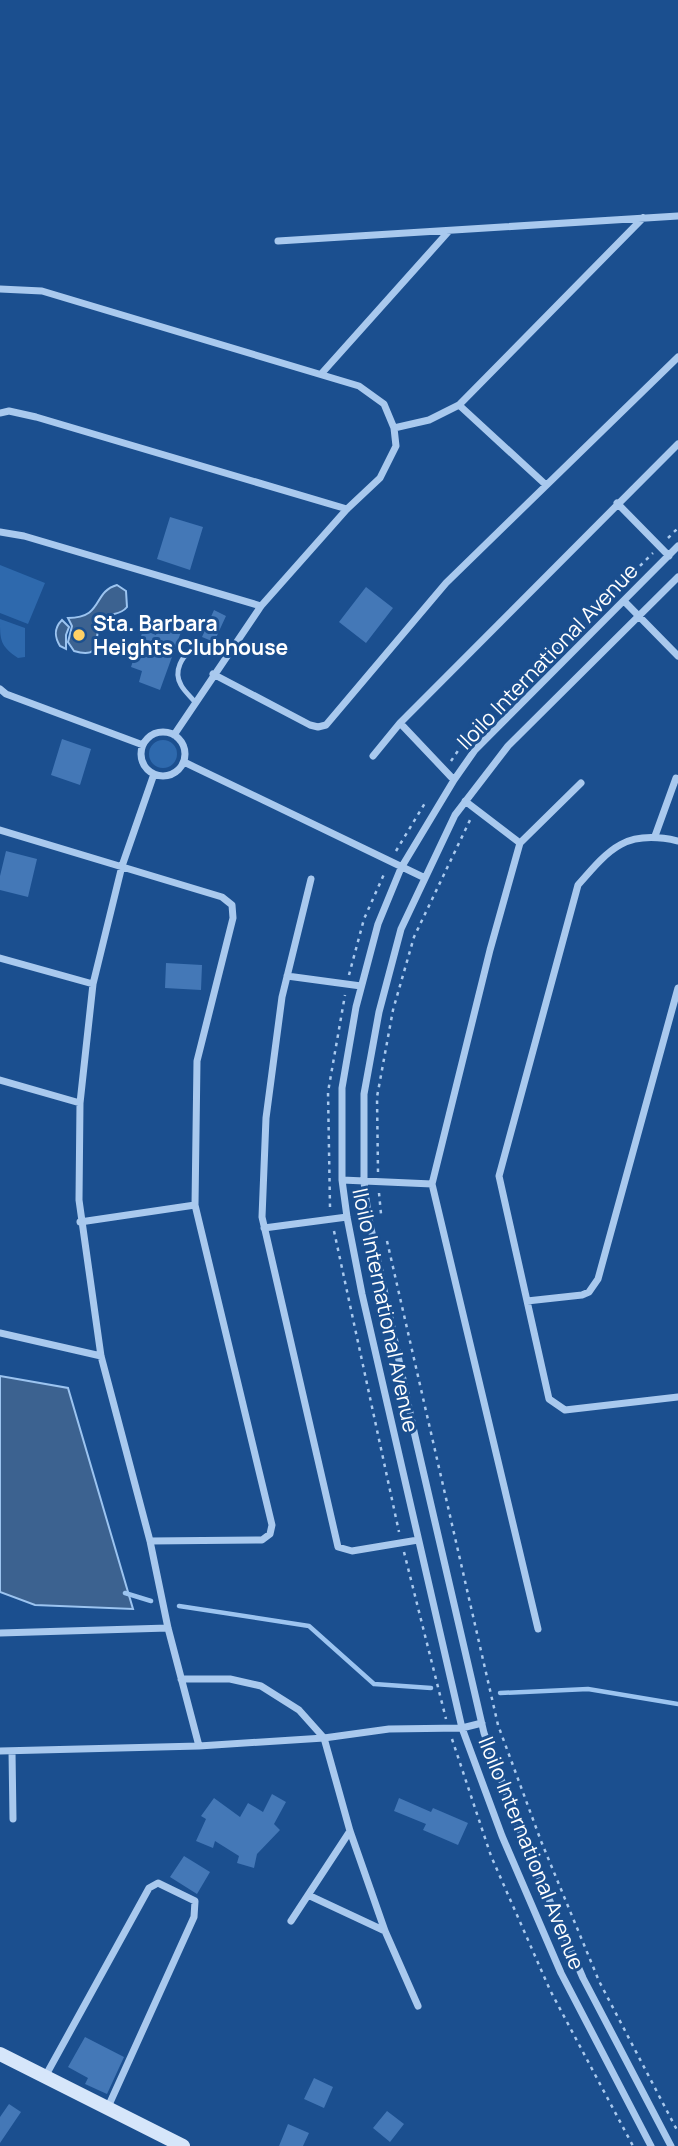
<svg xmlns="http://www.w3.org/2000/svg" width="678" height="2146" font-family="Manrope,sans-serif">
<rect width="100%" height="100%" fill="#1b4f8f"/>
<path fill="#2e69ad" d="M0 565 45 583 28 624 0 613Z
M0 619 25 628V657L18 658C0 646 0 640 0 619Z
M149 754a14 14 0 1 1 28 0a14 14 0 1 1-28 0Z"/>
<path fill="#3c6290" stroke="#9cc4f0" stroke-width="2" d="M117 585 126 591 127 607C120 616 110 612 102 620 91 632 107 661 74 651L68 642 72 626 68 618C104 618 92 592 117 585Z
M62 620 69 627 66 635V649L60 646C54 636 54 628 62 620Z
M0 1376 68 1388 133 1609 35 1605 0 1592Z"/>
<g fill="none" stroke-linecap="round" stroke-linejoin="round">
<path stroke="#9cc4f0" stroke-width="4.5" d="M125 1593 151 1601
M179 1606 309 1626 374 1684 431 1688
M500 1693 588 1689 678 1704"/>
</g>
<path fill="#4478b7" d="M170 517 203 527 190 570 157 559Z
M366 587 393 608 366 643 339 622Z
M214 610 226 616 214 642 202 637Z
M160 624 181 632 160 690 139 682 142 671 131 667 143 630 156 635Z
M62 739 91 749 80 785 51 775Z
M6 851 37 859 28 897 0 890V876Z
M166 963 202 965 201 990 165 988Z
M272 1794 286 1802 274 1824 280 1830 257 1854 254 1868 237 1863 239 1856 215 1841 213 1848 196 1841 206 1819 201 1816 214 1798 240 1817 248 1803 263 1812Z
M399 1798 431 1812 433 1808 468 1823 458 1845 423 1830 426 1824 394 1811Z
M184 1856 210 1872 197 1894 170 1877Z
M85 2037 124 2057 107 2094 85 2084 88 2078 68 2067Z
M314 2078 333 2087 324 2108 304 2099Z
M9 2104 21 2112 0 2143V2117Z
M387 2111 404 2124 390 2142 373 2128Z
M288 2124 309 2133 303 2146H279Z"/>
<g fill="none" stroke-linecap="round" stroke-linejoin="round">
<path stroke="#a9c9ee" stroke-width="2.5" stroke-dasharray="3.5 5" stroke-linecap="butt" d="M668 538 678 528
M451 761 466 739 653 553
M396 851 425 803
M349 975 364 919 385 872
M378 1172 377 1097 393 1010 414 937 471 818
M379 1193 381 1214
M330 1207 328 1092 345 995
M334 1231 399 1532
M387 1241 498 1725 541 1841 599 1981 678 2132
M404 1552 446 1719
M452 1739 491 1856 550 1990 633 2146"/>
<path stroke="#a9c9ee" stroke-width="5" d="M195 702C191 697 184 691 181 685 177 678 177 671 180 664 189 643 210 646 227 653"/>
<path stroke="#a9c9ee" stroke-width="7" d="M278 241 678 216
M0 289 42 291 359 386 384 404 394 428 396 446 380 478 347 509 261 606 174 735
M322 373 449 231
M459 405 546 485
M0 413 9 411 36 417 347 509
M394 428 429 420 459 405 643 218
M617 503 669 556
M0 532 24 536 261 606
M625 602 678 656
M213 674 310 725 318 727 326 725 446 583 678 357
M0 689 6 694 143 745
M400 723 454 780
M141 754a22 22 0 1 1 44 0a22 22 0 1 1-44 0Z
M373 756 400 723 678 444
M184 762 425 878
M154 774 122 866 93 984 80 1103 79 1200 101 1356 150 1541 168 1628 199 1746
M465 801 520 843
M0 830 222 897 232 905 233 918 197 1061 195 1205 272 1525 270 1534 262 1540 150 1541
M655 836 676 778
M678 841C626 829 610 848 578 885L499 1176 549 1399 565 1410 678 1397
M311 879 282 997 266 1118 262 1217 338 1547 352 1551 418 1540
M0 958 93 984
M287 976 361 986
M0 1080 80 1103
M342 1180 432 1184
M80 1222 195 1205
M264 1228 347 1217
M527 1301 582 1295 589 1292 598 1279 678 988
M0 1333 101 1356
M538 1629 432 1184 490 950 520 843 581 783
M0 1633 168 1628
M181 1679H230L261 1686 299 1710 324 1738 350 1831 385 1931 418 2006
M0 1751 199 1746 324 1738 389 1729 462 1728 482 1723
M12 1751 13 1819
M308 1895 385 1931
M291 1921 350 1831
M46 2075 149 1888 158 1883 195 1901 194 1917 108 2107
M651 2146 561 1973 502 1836 462 1728 362 1294 347 1217 342 1180V1088L356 1007 378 924 401 868 454 780 475 750 678 546
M671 2146 583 1978 524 1841 484 1733 415 1436 368 1214 364 1182V1094L379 1012 401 929 455 815 508 746 678 577"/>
<path stroke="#d6e6fa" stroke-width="14" d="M0 2054 183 2146"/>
</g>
<circle fill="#ffd166" stroke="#1b4f8f" stroke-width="2.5" cx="79" cy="635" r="7"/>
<g text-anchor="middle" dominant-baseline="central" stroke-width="6" stroke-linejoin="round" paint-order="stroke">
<g font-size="21" font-weight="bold" fill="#fff" stroke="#1b4f8f" text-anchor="start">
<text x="93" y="623">Sta. Barbara<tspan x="93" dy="24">Heights Clubhouse</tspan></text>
</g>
<g font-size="21" fill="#fff" stroke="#1b4f8f">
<text transform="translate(547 656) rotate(-46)">Iloilo International Avenue</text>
<text transform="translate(386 1310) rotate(78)">Iloilo International Avenue</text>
<text transform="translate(532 1853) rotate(68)">Iloilo International Avenue</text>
</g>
</g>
</svg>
